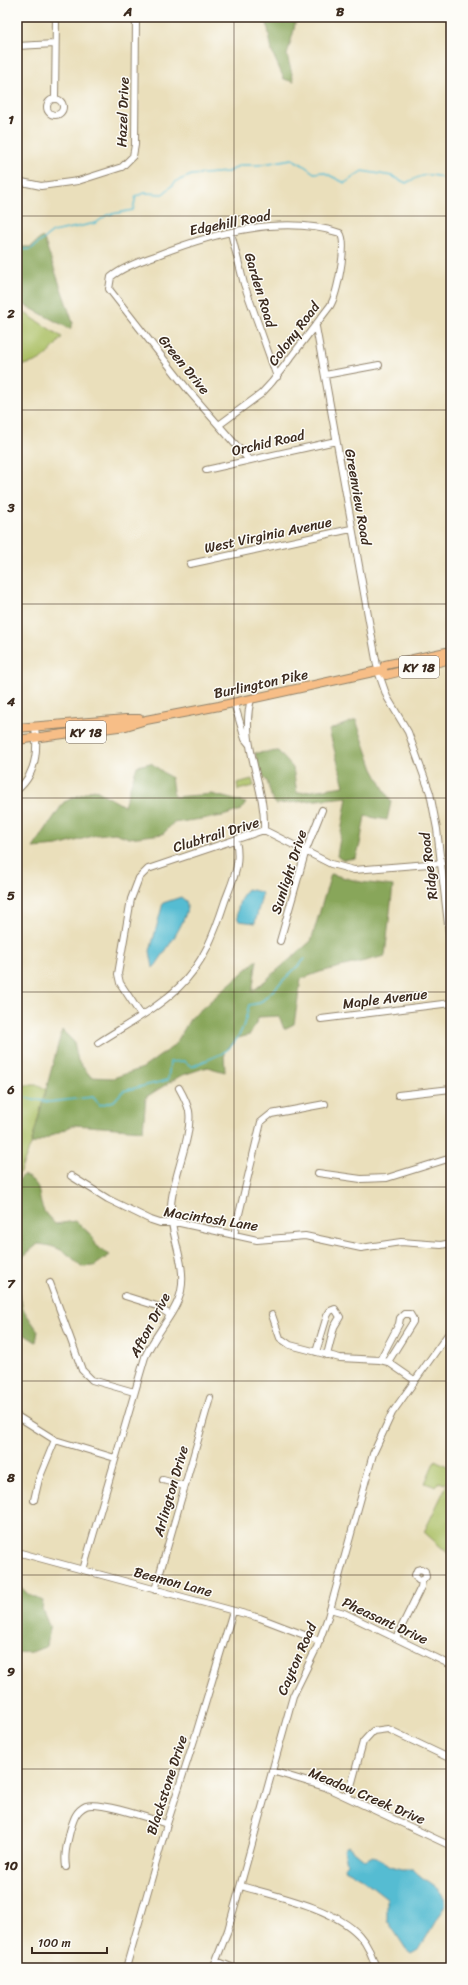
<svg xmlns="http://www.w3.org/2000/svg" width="468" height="1985" font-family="Sriracha,sans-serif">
<rect width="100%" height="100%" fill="#fdfcf7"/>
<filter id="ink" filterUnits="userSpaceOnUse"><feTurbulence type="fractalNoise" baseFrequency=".025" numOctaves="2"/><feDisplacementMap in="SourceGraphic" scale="8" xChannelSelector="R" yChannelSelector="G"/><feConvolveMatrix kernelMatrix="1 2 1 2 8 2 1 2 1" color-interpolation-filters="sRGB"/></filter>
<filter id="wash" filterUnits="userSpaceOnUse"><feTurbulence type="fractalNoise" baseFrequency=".012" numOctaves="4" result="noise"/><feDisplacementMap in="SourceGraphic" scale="16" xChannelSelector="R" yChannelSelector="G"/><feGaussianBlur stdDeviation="0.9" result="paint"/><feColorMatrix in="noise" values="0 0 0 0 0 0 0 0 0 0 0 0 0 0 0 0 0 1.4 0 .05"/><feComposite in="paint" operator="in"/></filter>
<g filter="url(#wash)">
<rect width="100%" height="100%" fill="#eadfbb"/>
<path fill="#abc065" stroke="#737542" d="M17 308 62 337C49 354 40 365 17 365Z
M252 779 254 786 238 790 237 783Z
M25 1085H39L46 1090 31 1145 17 1179V1088Z
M435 1460 451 1468V1473L445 1484 439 1482 436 1487 425 1483Z
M451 1476V1556L424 1532Z"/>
<path fill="#88a65a" stroke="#62683c" d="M266 17H296L294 30 287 55 294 82 284 79 272 52Z
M42 237 44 239 73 323 70 329 17 301V247H31Z
M356 720 373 769 391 802 387 820 365 816 360 844 356 858 342 860 337 856 347 797 276 804 272 799 267 781 261 775 255 753 278 751 293 768 297 793 344 786 329 730Z
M151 763 171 778 174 797 212 794 246 803 241 810 223 816 173 823 163 834 129 838 115 833 96 835 58 846 33 848 64 802 94 789 124 806 137 766Z
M331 874 361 882 393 886 385 956 320 972 301 979 294 1024 284 1029 279 1016 259 1017 250 1035 238 1038 224 1052 225 1072 207 1067 180 1076 146 1097 143 1130 74 1125 31 1145 62 1030 74 1042 78 1061 91 1077 113 1078 143 1068 175 1045 190 1019 257 960 252 992 311 941Z
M23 1175C44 1184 36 1193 43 1209 45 1214 51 1219 55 1224L76 1221 90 1234 98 1248 110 1255 94 1266 81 1267C68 1252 58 1246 38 1244L19 1260 17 1269V1187L18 1181Z
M17 1284 23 1309 38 1331 36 1342 17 1330Z
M17 1583 28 1594 43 1601 42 1609 50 1628 47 1646 32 1652 17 1653Z"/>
<path fill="#54bcd2" stroke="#487378" d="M247 889 261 892 262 895 255 923 239 921C234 913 241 895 247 889Z
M181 897C183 899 185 900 186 901 193 914 163 954 156 965L153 968 150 951 163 903Z
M348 1846 365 1860 373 1856 391 1866 402 1869H413C424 1882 442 1886 446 1903L419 1950 412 1954 406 1949 387 1920V1898L360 1877 343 1868 347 1864 344 1849Z"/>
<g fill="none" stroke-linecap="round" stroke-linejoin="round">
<path stroke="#54bcd2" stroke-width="1.5" d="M17 250 31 249 53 232 96 223 107 215 133 210 136 196 145 193 163 194 177 181 192 175 228 172 240 165H258L292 159 303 165 314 173 323 172 345 183 362 171 392 176 406 183C426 172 431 173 451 181
M17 1096 49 1102 93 1097 100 1105 114 1101 123 1091 168 1080 170 1062 184 1061 192 1067C202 1061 215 1058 224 1052 240 1042 245 1023 249 1005L260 1003 305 959"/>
</g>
</g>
<g filter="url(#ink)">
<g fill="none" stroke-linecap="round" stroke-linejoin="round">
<g stroke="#92846c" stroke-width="8">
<path id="minor" d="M17 46 55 44
M55 98 56 17
M47 107a8 8 0 1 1 16 0a8 8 0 1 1-16 0Z
M17 181 41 186 78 181 122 167 133 156 135 145 136 17
M231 233 244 284 277 377
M316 327 378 671 387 697 408 732 430 793 437 829 451 950
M325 375 379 365
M219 425 261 394 272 382 330 306C337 295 348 243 340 233 282 214 210 234 155 256 140 261 123 267 111 277L109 289 188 390 249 460
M206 470 336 441
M190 564 351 529
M251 699C239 744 266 785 264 830
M234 703 245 739 249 744
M17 790C36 775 38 749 35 727
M280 941 306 850 322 810
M141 1015 120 983 118 974 131 899 139 878 148 869 264 830 331 864 354 870 441 863
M321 1019 451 1003
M98 1043C124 1026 155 1010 178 988 203 965 215 932 225 901 234 877 241 865 236 840
M398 1095 451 1089
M318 1173 361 1179 387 1178 451 1158
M71 1176 108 1199 151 1220 160 1223H180L257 1240 305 1236 361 1248 401 1242 441 1245 451 1243
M234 1235 261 1122 271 1114 325 1104
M50 1283 82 1370 92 1380 134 1392
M125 1296 157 1306 170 1315
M272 1315 280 1338 290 1345 340 1358 380 1360 388 1362 414 1380
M316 1352 327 1316 330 1311 335 1309 340 1317 334 1327 327 1355
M380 1360 399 1324 400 1318 404 1314H410L413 1319V1322L388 1362
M17 1416 55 1440 115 1458
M163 1480 184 1486
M34 1500 39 1479 55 1440
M17 1552 260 1618 320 1641
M83 1570 145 1357C154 1335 177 1312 181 1291 187 1263 169 1234 171 1206 172 1178 193 1136 189 1111 187 1103 183 1095 179 1088
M155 1590 210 1398
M330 1609 344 1613 451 1665
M396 1638 421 1587 422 1581 426 1577 425 1571 421 1569 417 1570 415 1575 418 1580 422 1581
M272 1771 325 1787 451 1846
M348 1797 363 1742 373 1731 388 1729 451 1759
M66 1867C64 1854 67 1844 70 1831 73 1821 75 1811 86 1806 99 1801 151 1819 167 1824
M241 1886C276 1896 334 1908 359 1935 368 1945 372 1956 376 1968
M216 1961 234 1968
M126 1968 167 1824 196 1734 233 1611
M213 1968 228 1930 293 1696 317 1647 328 1617 373 1454 392 1413 451 1330"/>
</g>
<g stroke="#92846c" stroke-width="10">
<path id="major" d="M382 670 386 675 451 659
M17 728 126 719H139
M17 740 126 726 146 720 219 706 382 670 385 665 451 651"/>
</g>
<use href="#minor" stroke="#fff" stroke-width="6"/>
<use href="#major" stroke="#f7be87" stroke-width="8"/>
</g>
</g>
<path fill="none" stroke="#3b2a1e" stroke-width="1" stroke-opacity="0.55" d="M234 17V1968M17 216H451M17 410H451M17 604H451M17 798H451M17 992H451M17 1187H451M17 1381H451M17 1575H451M17 1769H451"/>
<g text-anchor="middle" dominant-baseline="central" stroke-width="3" stroke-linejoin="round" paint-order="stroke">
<g fill="#fdfcf7" stroke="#75695f" stroke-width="1">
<rect x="399" y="656" width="40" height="22" rx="3"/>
<rect x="66" y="721" width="40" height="22" rx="3"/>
</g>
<g font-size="13" font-weight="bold" fill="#3b2a1e">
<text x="419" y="667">KY 18</text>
<text x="86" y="732">KY 18</text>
</g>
<g font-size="14" fill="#3b2a1e" stroke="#fdfcf7">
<text transform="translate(123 112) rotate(-88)">Hazel Drive</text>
<text transform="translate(230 223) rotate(-11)">Edgehill Road</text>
<text transform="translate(260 290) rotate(73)">Garden Road</text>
<text transform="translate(294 334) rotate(-53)">Colony Road</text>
<text transform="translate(184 365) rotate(51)">Green Drive</text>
<text transform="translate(268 443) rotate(-13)">Orchid Road</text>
<text transform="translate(358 497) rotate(80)">Greenview Road</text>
<text transform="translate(268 535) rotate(-12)">West Virginia Avenue</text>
<text transform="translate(261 684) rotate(-12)">Burlington Pike</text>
<text transform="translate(216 835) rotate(-17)">Clubtrail Drive</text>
<text transform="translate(429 866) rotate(-97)">Ridge Road</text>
<text transform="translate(289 872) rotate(-72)">Sunlight Drive</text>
<text transform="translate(385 999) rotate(-7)">Maple Avenue</text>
<text transform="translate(211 1219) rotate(9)">Macintosh Lane</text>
<text transform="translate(150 1325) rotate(-62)">Afton Drive</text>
<text transform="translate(171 1491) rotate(-74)">Arlington Drive</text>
<text transform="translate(173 1582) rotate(15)">Beemon Lane</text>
<text transform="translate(385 1621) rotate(25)">Pheasant Drive</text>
<text transform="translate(297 1659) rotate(-66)">Cayton Road</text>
<text transform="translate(167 1785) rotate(-72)">Blackstone Drive</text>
<text transform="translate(367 1796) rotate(23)">Meadow Creek Drive</text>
</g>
</g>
<rect width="468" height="1985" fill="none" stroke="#fdfcf7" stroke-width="44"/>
<path d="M32 1947v6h75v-6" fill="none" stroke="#3b2a1e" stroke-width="2"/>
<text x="38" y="1947" font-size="12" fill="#3b2a1e" stroke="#fdfcf7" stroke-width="3" paint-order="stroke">100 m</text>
<rect x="22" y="22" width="424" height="1941" fill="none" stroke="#3b2a1e" stroke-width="1.5"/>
<g font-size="13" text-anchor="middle" font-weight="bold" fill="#3b2a1e">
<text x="128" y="16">A</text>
<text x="340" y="16">B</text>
<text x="11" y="124">1</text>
<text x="11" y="318">2</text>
<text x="11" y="512">3</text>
<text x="11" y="706">4</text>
<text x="11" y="900">5</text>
<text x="11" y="1094">6</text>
<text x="11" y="1288">7</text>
<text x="11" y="1482">8</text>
<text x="11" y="1676">9</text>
<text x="11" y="1870">10</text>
</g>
</svg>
